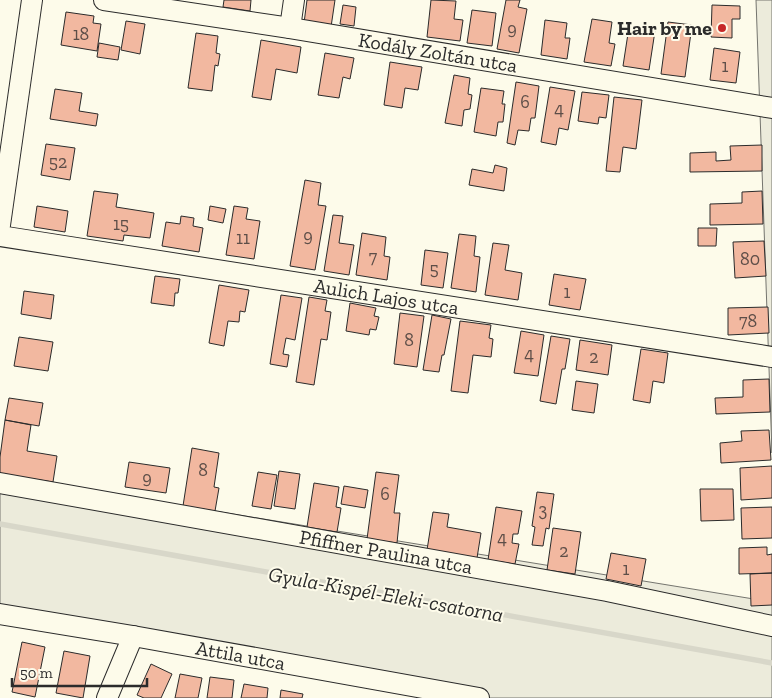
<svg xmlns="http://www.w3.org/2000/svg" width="772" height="698" font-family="'Zilla Slab',serif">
<rect width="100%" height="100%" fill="#fdfbea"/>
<path fill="#ecebdb" stroke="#74746e" d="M756 0H772V453Z
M0 476 772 602V698H431L0 620Z"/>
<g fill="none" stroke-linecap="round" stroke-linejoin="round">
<path stroke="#d8d7c9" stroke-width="5.5" d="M0 524 772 663"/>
</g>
<path fill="#f2b8a0" stroke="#2b2b2b" d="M224 0H251L250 11 223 7Z
M307 0H335L331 27 304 23Z
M431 0 456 1 454 19 463 20 460 41 427 37Z
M506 0H520L518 7 527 9 519 53 497 49Z
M343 5 356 7 354 26 340 24Z
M712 5 740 6V19H732V38L711 37Z
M472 10 496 13 492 46 467 43Z
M66 12 94 16 93 23 101 24 97 51 61 45Z
M592 19 612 22 609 43 615 44 611 66 584 62Z
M545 20 567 23 565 38H570L567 59 541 55Z
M126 21 145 24 140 54 121 50Z
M668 22 692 25 685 77 661 74Z
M629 27 655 31 649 70 623 66Z
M196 33 218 36 216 53 220 54 218 66 215 65 212 91 188 88Z
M261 40 301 47 297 73 276 69 271 100 252 97Z
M99 43 120 47 118 60 97 57Z
M714 48 740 52 736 83 710 80Z
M325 53 354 58 350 79 343 77 339 98 318 95Z
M390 62 422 67 418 90 405 88 402 108 384 105Z
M454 75 470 78 468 94 472 95 470 109 464 110 462 126 445 123Z
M516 82 539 86 535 118H531L529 131 518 130 515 145 507 143Z
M550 87 575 91 568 130 559 128 556 145 541 142Z
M481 88 504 91 502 104H505L503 122H498L496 136 474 132Z
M55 89 82 93 79 111 98 114 96 126 50 119Z
M582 92 609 95 606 118 599 117 598 124 578 121Z
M614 97 642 100 636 149 623 147 620 172 606 171Z
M46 144 75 148 70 180 41 175Z
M762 145V171L690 172V153L716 152V161L731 160 730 146Z
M495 165 507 168 504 191 469 185 472 169 493 173Z
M305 180 321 183 318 205 326 206 315 270 290 266Z
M94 191 118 194 116 207 154 213 150 238 124 235 123 241 87 236Z
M762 191 763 224 710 225V204L742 203V192Z
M37 206 68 211 65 232 34 227Z
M210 206 226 209 223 223 208 220Z
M234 206 248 208 246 219 260 221 254 259 226 255Z
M333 215 343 216 339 243 354 245 349 275 324 271Z
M181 216 194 218 193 226 203 228 199 252 162 246 166 222 180 224Z
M698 228H717L716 246H698Z
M362 233 386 237 384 256 390 257 387 280 356 275Z
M459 234 476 236 474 256 480 257 476 292 451 288Z
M764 241 766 276 735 278 733 242Z
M493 243 509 245 505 270 522 273 518 300 485 295Z
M425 250 448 253 443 288 421 285Z
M554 274 586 279 580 310 549 305Z
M155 276 180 279 178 293H175L174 306 151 303Z
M219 285 249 290 245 312 240 311 239 322 228 321 224 346 209 343Z
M24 291 54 295 51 319 21 314Z
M281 295 302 298 295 340 286 338 283 354 289 355 287 367 270 364Z
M309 297 327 300 325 311 331 312 327 340 321 339 314 385 296 382Z
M350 303 376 308 374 316 379 317 376 330 370 329 369 335 346 331Z
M768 307 769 333 728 335V308Z
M400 313 424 316 417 367 394 364Z
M432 315 451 319 444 355H442L439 372 423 370Z
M460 321 491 325 489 338 493 339 491 357 473 355 468 393 451 391Z
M521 331 544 335 538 376 514 373Z
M551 336 570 339 565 369H562L556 404 540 401Z
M19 337 53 342 48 371 14 366Z
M580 340 612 345 608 375 576 370Z
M641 349 668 353 664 383 653 381 650 403 633 400Z
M769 379 770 412 716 414 715 398 743 397V380Z
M576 381 598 384 594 413 572 410Z
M9 398 43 403 39 426 5 420Z
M5 420 31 425 27 451 57 456 53 482 0 474V457Z
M769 430 771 460 721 463 720 443 742 441 741 431Z
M192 448 219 453 214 487 219 488 215 511 183 506Z
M129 462 170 468 166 493 125 487Z
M772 466V498L741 500 740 468Z
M279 471 300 474 295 509 274 506Z
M258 472 277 475 271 509 252 506Z
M376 472 399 475 394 513H400L397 543 367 539Z
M314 483 339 487 336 507 341 508 337 532 307 527Z
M344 486 368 490 365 508 341 504Z
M700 489H733L734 520 701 521Z
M537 492 554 494 549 529 546 528 543 546 532 545 535 527 532 526Z
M496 507 522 511 518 534H513L512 543 519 544 515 564 488 560Z
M772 507V538L742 539 741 508Z
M433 512 449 514 447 527 481 533 477 558 427 550Z
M553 528 581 532 575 574 547 570Z
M767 547V555L772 554V573L739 574V548Z
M611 553 646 559 641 586 606 579Z
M772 573V605L751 606 750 574Z
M22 642 45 647 35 697 12 692Z
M64 651 90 656 83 698 56 693Z
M151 664 172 674 161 698H144L137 695Z
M180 674 202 678 198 698H175Z
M210 677 234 680 232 698H207Z
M244 684 268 688 267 698H241Z
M281 690 303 694 302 698H280Z"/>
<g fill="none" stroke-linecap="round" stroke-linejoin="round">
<g stroke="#2b2b2b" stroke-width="22">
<g id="minor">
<path id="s1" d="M104 0 290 28 772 108"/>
<path d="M290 28 294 0"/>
<path d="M0 225 32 0"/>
<path id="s2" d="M0 236 772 357"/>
<path id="s3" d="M0 483 607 591 772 626"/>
<path id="s4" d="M0 614 133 636 479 698"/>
<path d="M107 698 133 636"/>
</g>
</g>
<use href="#minor" stroke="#fdfbea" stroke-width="20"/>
</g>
<circle fill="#c62828" stroke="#fdfbea" stroke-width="2" cx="722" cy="28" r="5"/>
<g text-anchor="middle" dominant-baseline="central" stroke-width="4" stroke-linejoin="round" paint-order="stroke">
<g font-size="18" fill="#5d4e48">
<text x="512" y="29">9</text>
<text x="81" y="34">18</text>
<text x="725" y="66">1</text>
<text x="525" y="102">6</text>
<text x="559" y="109">4</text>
<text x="58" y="162">52</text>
<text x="121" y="224">15</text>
<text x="308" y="236">9</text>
<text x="243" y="238">11</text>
<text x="373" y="257">7</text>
<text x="750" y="259">80</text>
<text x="434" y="269">5</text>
<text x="567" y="292">1</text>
<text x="748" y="321">78</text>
<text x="409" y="340">8</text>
<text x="529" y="354">4</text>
<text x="594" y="357">2</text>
<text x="203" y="470">8</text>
<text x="147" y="478">9</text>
<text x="385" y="494">6</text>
<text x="543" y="510">3</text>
<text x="502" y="538">4</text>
<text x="564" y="551">2</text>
<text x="626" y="569">1</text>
</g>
<g font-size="20" font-weight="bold" fill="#2b2b2b" stroke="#fdfbea" text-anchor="end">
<text x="712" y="28">Hair by me</text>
</g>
<g font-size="20" fill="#2b2b2b" stroke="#fdfbea">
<text stroke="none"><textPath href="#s1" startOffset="338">Kodály Zoltán utca</textPath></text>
<text stroke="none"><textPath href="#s2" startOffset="391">Aulich Lajos utca</textPath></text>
<text stroke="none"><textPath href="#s3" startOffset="392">Pfiffner Paulina utca</textPath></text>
<text stroke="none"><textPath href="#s4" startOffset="244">Attila utca</textPath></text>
</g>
<g font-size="21" font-style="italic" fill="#2b2b2b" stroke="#fdfbea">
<text transform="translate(386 594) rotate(10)">Gyula-Kispél-Eleki-csatorna</text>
</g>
</g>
<path d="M12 678v8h135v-8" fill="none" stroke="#2b2b2b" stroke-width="2.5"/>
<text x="20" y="678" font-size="15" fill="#2b2b2b" stroke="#fdfbea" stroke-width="4" paint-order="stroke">50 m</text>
</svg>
